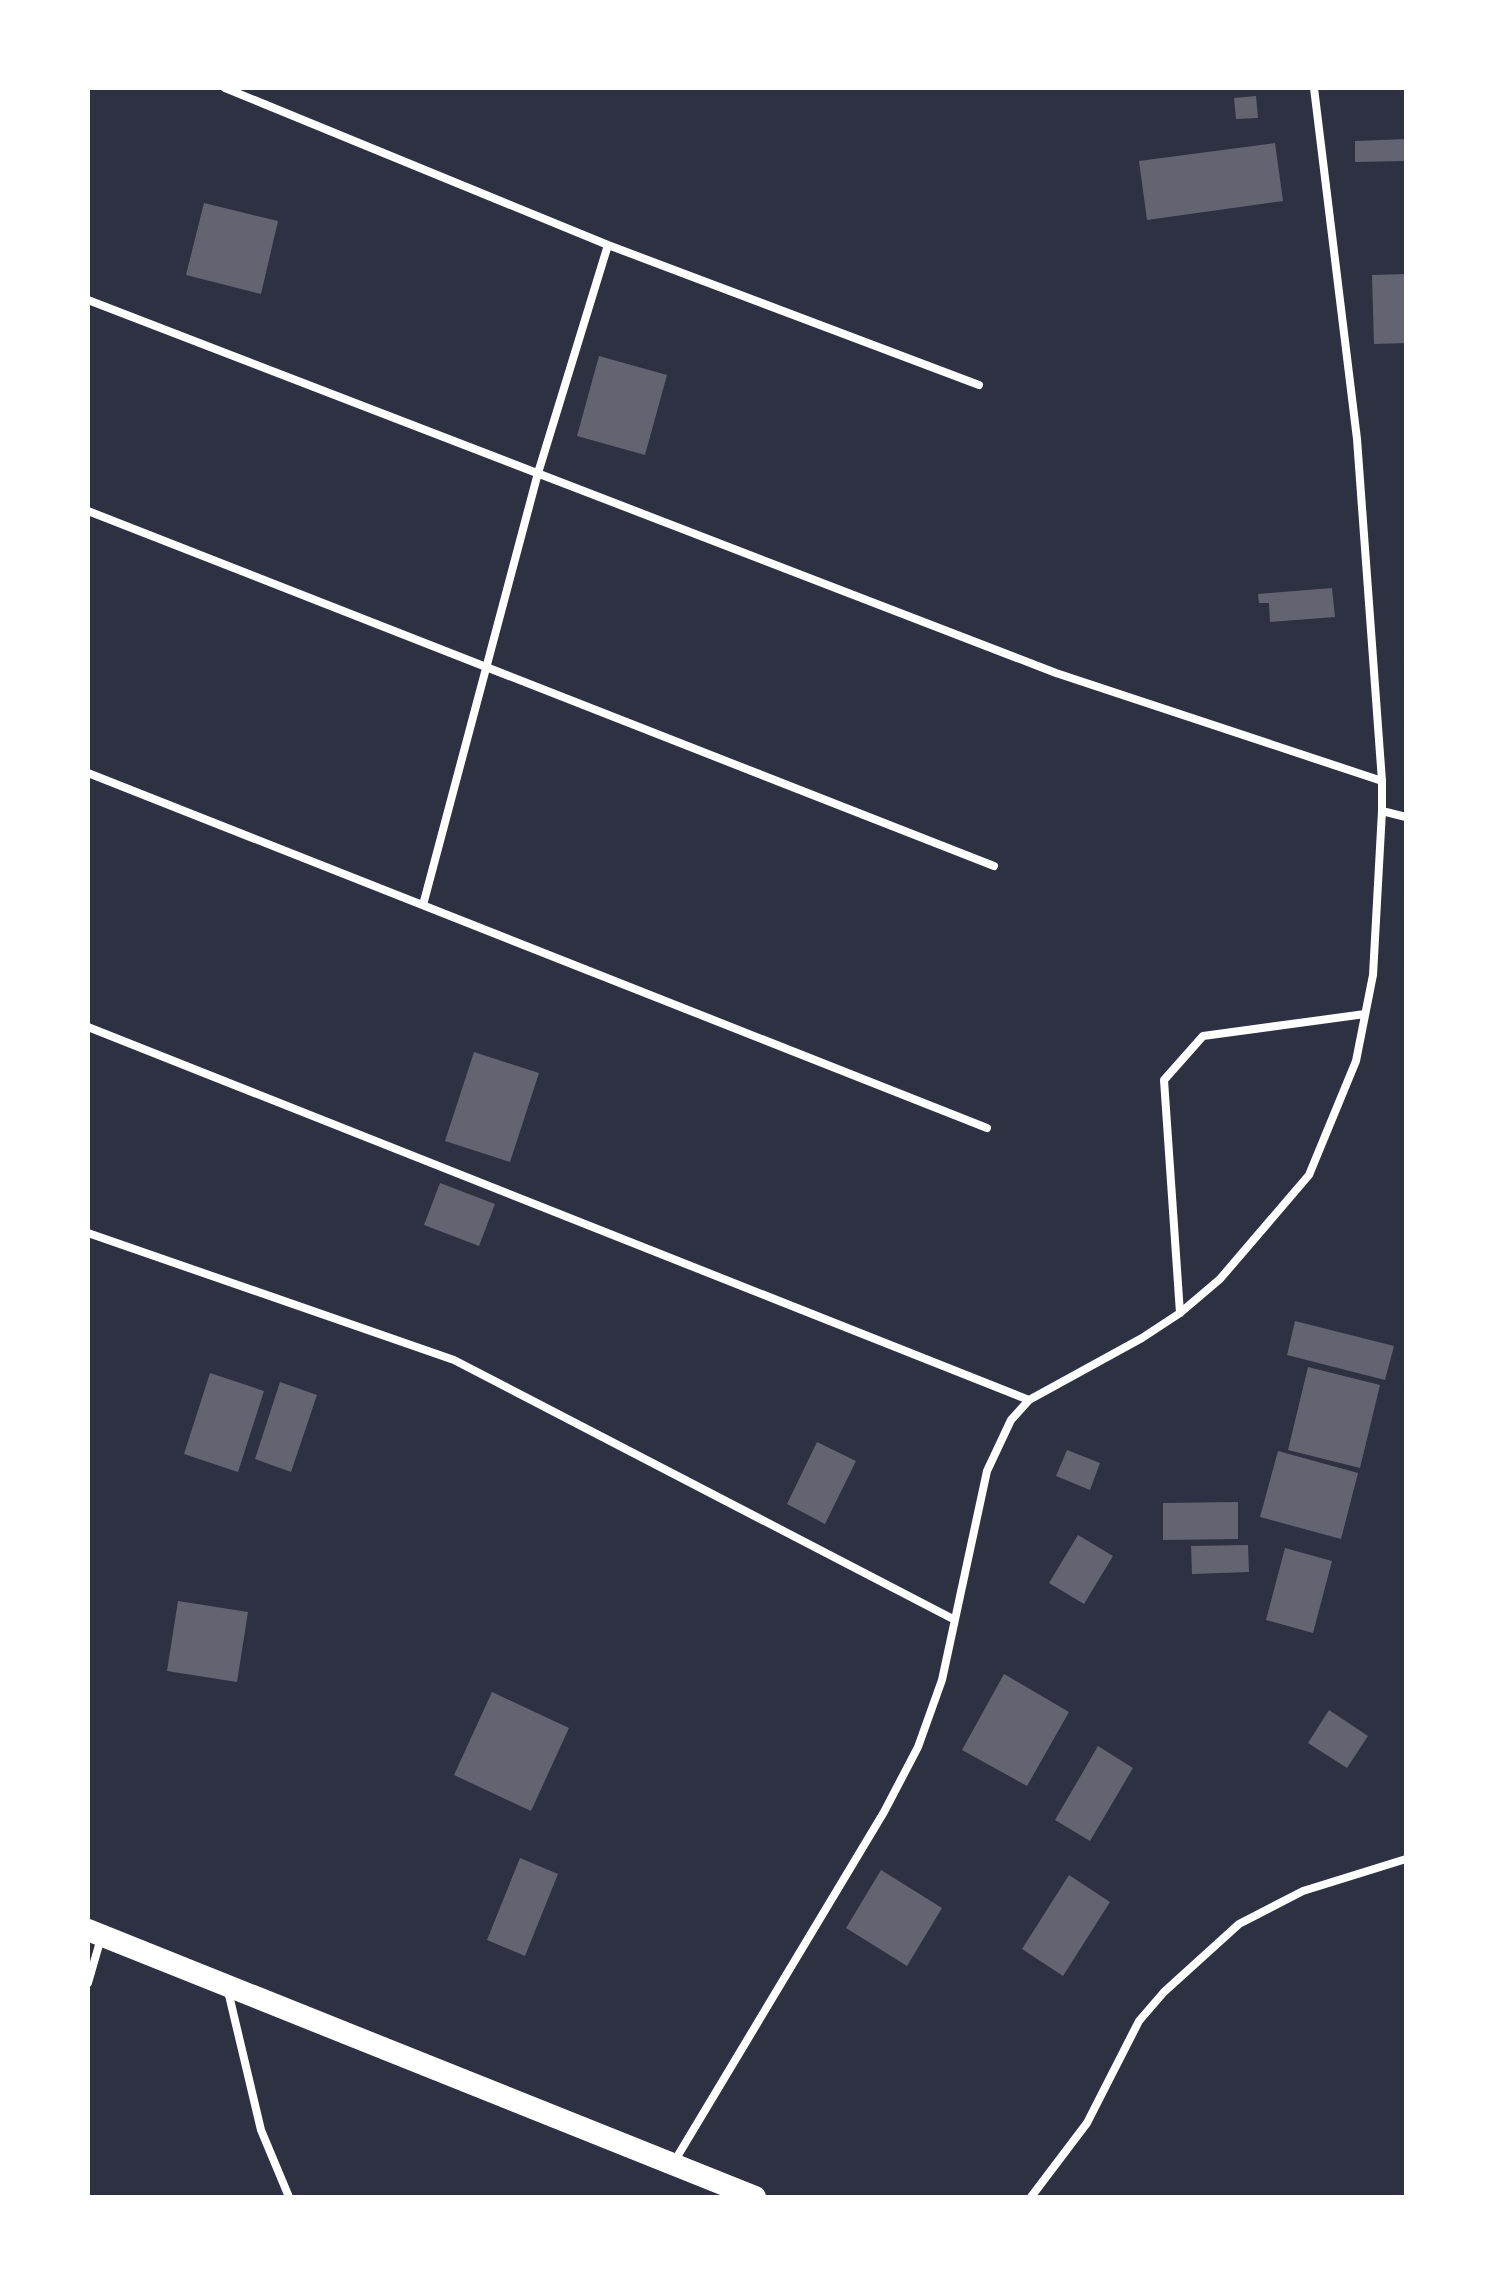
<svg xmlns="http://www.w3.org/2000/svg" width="1494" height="2285" font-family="'Asap Condensed',sans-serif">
<rect width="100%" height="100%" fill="#2d3142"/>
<path fill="#626471" d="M1256 96 1258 118 1236 119 1234 98Z
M1406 139V161L1355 162V141Z
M1275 143 1283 201 1147 220 1139 161Z
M204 203 278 221 261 294 186 275Z
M1406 274V343L1374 344 1372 275Z
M599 356 667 375 645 455 577 436Z
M1332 588 1335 617 1270 622 1269 603H1259L1258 594Z
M474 1052 539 1073 510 1162 445 1141Z
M440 1183 495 1204 479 1246 424 1225Z
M1295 1321 1394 1346 1385 1380 1287 1355Z
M1308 1367 1380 1385 1360 1468 1288 1450Z
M210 1373 264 1391 238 1472 184 1454Z
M280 1382 317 1395 291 1472 255 1459Z
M817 1442 856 1461 825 1524 787 1504Z
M1067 1450 1100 1463 1090 1490 1056 1476Z
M1278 1451 1358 1473 1341 1539 1260 1517Z
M1238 1502V1539L1163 1540V1503Z
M1078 1535 1113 1556 1084 1604 1049 1583Z
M1248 1545 1249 1572 1192 1574 1191 1546Z
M1285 1548 1332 1561 1313 1633 1266 1620Z
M178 1601 248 1612 237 1682 167 1671Z
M1004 1674 1069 1712 1027 1786 962 1750Z
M492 1692 569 1728 531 1811 454 1775Z
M1329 1710 1368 1736 1347 1768 1308 1743Z
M1098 1746 1133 1768 1090 1841 1055 1820Z
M520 1858 558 1874 525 1956 487 1940Z
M881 1870 942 1908 907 1966 846 1928Z
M1069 1875 1110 1902 1063 1976 1022 1949Z"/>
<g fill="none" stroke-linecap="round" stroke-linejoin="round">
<path stroke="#fff" stroke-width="8" d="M225 88 608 245 979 385
M88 300 1056 673 1382 781
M88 511 994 866
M88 773 987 1128
M1382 811 1406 817
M423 905 538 473 608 245
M88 1027 1029 1400
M88 1233 454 1360 955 1620
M1180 1313 1164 1080 1203 1036 1365 1014
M88 1983 101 1938
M228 1991 261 2130 289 2197
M674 2162 884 1812 918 1747 942 1680 987 1471 1011 1420 1029 1400 1142 1338 1180 1313 1220 1279 1309 1175 1356 1061 1373 975 1382 811V781L1357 439 1314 88
M1031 2197 1087 2123 1139 2021 1164 1992 1239 1924 1303 1891 1406 1859"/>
<path stroke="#fff" stroke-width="22" d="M88 1930 755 2197"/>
</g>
<rect width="1494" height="2285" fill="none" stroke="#ffffff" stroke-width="180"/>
</svg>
